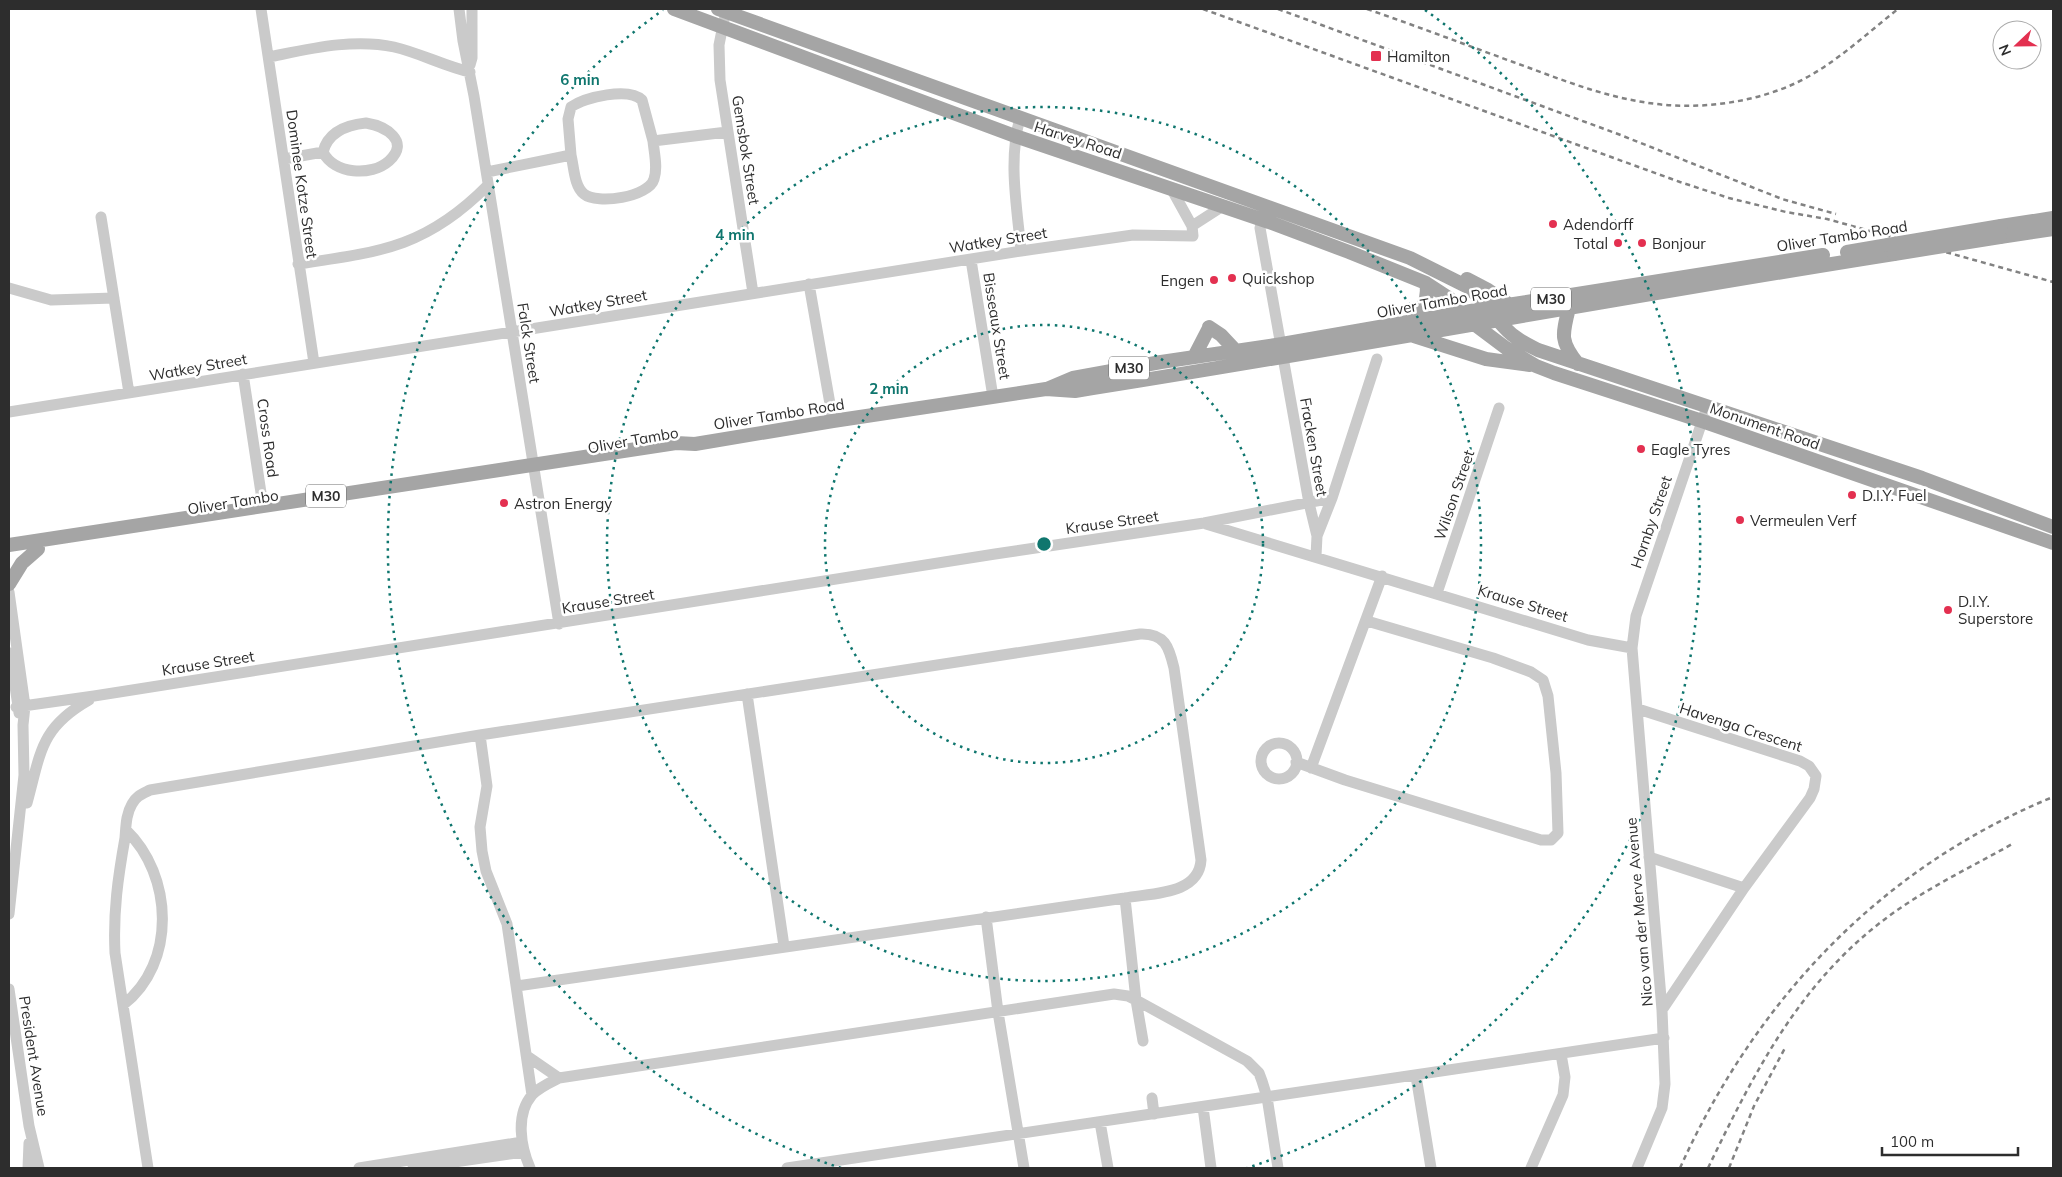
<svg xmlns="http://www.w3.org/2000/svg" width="2062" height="1177" font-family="Mulish,sans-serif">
<rect width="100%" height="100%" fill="#fff"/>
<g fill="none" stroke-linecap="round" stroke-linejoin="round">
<path stroke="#cacaca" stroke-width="11" d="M261 9 314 363
M459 9 463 41 474 96 559 624
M724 20 719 45 720 80 753 293
M269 57C309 49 353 38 394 47 420 53 444 66 470 72
M470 65 472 58V9
M1020 118C1008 160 1017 207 1021 251
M366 123C385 126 411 141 389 161 371 177 334 174 323 152 328 132 346 125 366 123Z
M571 155 568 119 571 107C585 97 629 87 642 100L653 141
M284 159 323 152
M487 172 571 155C574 167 574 186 584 194 597 205 649 197 654 179 658 168 654 152 653 141L727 132
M1267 213 1262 220 1260 228 1309 503 1317 536 1316 556
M101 217 129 393
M1192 226 1223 206
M971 260 993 397
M298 264C381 252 427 247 488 185
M809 284 833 421
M9 288 51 300 114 298
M243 374 263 506
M9 412 1021 251 1133 235 1193 236 1192 226 1171 188
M1206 524 1588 640 1632 648
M1317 536 1332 498 1377 359
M9 592 25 706 23 725 24 775 9 914
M1437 593 1499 408
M10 653 19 713
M747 694 784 946
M16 707 94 696 995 554 1204 523 1332 498
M1638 709 1800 761 1809 766 1816 776 1814 789 1810 798 1744 888 1649 857
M480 735 487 786 480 827 482 851 486 871 507 924 532 1095
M1261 761a18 18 0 1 1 36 0a18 18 0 1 1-36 0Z
M1296 762 1345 780 1541 840H1551L1558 833 1556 773 1548 696 1543 680 1531 672 1493 658 1367 621
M1311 768 1382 576
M27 803C41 752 40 728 89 700
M1125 898 1136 1000 1143 1041
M986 917 998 1012 1024 1168
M9 989 29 1126 39 1168
M123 1005C177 963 173 875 126 830
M1662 1010 1744 888
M527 1056 559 1078
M1416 1076 1431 1168
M1152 1098 1154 1114
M1203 1107 1211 1168
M1100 1122 1108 1168
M28 1168 29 1143
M148 1168 115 953C113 912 118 877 125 838 126 826 126 814 132 804 136 796 142 794 150 790L480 735 1140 634C1165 633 1169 647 1174 668L1201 860C1199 895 1151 893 1125 898L517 986
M359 1168 522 1142
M413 1168 524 1152
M530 1168C521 1147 515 1115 532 1095 538 1088 551 1082 559 1078L1114 994 1128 996 1136 1000 1247 1061 1259 1073 1262 1081 1267 1097 1278 1168
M787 1168 1664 1038
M1531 1168 1563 1095 1565 1077 1561 1054
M1637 1168 1662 1108 1665 1084 1662 1010 1632 648 1636 616 1707 407"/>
<path stroke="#a5a5a5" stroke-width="14" d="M674 9 1015 136 1269 222 1349 252 1426 283 1449 298 1474 324 1506 348 1536 366 1554 373 1702 421 2053 543
M718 9 1410 258 1468 287C1483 299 1492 315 1505 328 1514 338 1526 344 1538 350L1922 478 2053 527
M2001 226 2053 218
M2000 237 2053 229
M1847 252 1888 245
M1467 279 1488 290 1510 305
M1569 308C1562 335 1560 342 1578 364
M1407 324C1420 312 1430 302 1426 283
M1209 327 1221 335 1236 351
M1414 336 1486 359 1530 365
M1194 357 1209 328
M1047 389 1073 378 1161 362 1282 344 1488 308 1823 255
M9 545 676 443 695 444 833 421 1046 389 1075 391C1349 348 1621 297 1894 254
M9 584 22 563 38 549"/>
<path stroke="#828282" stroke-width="2.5" stroke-dasharray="5 4" stroke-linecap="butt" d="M1203 9 1680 182 1729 198 1786 212 1827 219 2053 282
M1278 9 1618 134 1782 199 1836 214
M1367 9C1416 26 1464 44 1513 62 1555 77 1598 95 1643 102 1693 111 1752 104 1798 82 1835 64 1866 34 1898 9
M1680 1168C1756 1000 1881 867 2053 797
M1708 1168C1756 1069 1802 977 1896 911 1933 885 1975 865 2014 843
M1729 1168 1754 1106 1785 1048"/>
<path stroke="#a5a5a5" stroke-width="14" d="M1888 245 2001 226
M1894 254 2000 237"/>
</g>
<g fill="none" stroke="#0f766e" stroke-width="2.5" stroke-dasharray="2.5 5">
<circle cx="1044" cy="544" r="219"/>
<circle cx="1044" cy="544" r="437"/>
<path d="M841 1168A656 656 0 0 1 663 10M1425 10A656 656 0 0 1 1247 1168"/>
</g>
<g fill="#e33050" stroke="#fff" stroke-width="2">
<rect x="1370" y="50" width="12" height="12" rx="2.5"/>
<circle cx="1553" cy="224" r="5"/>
<circle cx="1618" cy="243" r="5"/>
<circle cx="1642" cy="243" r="5"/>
<circle cx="1232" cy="278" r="5"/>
<circle cx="1214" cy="280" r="5"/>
<circle cx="1641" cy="449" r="5"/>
<circle cx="1852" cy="495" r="5"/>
<circle cx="504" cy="503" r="5"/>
<circle cx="1740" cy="520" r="5"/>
<circle cx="1948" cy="610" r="5"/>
</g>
<g text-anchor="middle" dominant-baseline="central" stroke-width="5" stroke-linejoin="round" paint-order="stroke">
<g fill="#fff" stroke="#6c6c6c" stroke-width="1">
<rect x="1531" y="287.5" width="40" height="23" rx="4"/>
<rect x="1109" y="356.5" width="40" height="23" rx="4"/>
<rect x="306" y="484.5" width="40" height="23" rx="4"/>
</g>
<g font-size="14" font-weight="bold" fill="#2d2d2d">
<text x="1551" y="299">M30</text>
<text x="1129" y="368">M30</text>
<text x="326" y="496">M30</text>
</g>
<g font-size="15" fill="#2d2d2d" stroke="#fff" text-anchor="start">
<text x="1387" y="56">Hamilton</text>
<text x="1563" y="224">Adendorff</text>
<text x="1608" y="243" text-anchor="end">Total</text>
<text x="1652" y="243">Bonjour</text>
<text x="1242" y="278">Quickshop</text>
<text x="1204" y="280" text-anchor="end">Engen</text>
<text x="1651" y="449">Eagle Tyres</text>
<text x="1862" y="495">D.I.Y. Fuel</text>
<text x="514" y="503">Astron Energy</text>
<text x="1750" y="520">Vermeulen Verf</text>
<text x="1958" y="601">D.I.Y.<tspan x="1958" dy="17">Superstore</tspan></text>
</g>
<g font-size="15" fill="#2d2d2d" stroke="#fff">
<text transform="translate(1078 140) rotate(18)">Harvey Road</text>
<text transform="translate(746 150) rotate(81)">Gemsbok Street</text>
<text transform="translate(302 184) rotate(82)">Dominee Kotze Street</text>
<text transform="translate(1842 236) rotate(-9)">Oliver Tambo Road</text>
<text transform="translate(998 240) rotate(-9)">Watkey Street</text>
<text transform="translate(1442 301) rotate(-10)">Oliver Tambo Road</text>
<text transform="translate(598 303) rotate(-10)">Watkey Street</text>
<text transform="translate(997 326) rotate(81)">Bisseaux Street</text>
<text transform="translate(529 343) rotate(81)">Falck Street</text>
<text transform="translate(198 367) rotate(-10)">Watkey Street</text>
<text transform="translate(779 414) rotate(-9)">Oliver Tambo Road</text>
<text transform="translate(1765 426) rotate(19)">Monument Road</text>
<text transform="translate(268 438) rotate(82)">Cross Road</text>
<text transform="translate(633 440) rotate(-10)">Oliver Tambo</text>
<text transform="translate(1314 447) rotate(80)">Fracken Street</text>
<text transform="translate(1454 495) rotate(-71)">Wilson Street</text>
<text transform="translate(233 502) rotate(-9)">Oliver Tambo</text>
<text transform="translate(1112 522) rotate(-8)">Krause Street</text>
<text transform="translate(1651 522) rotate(-71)">Hornby Street</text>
<text transform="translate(608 601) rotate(-9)">Krause Street</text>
<text transform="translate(1523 603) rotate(17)">Krause Street</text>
<text transform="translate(208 663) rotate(-9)">Krause Street</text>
<text transform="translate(1741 727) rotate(18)">Havenga Crescent</text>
<text transform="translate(1639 912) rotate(-95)">Nico van der Merve Avenue</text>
<text transform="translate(34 1056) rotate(81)">President Avenue</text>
</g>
</g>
<circle cx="1044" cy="544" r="8" fill="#0f766e" stroke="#fff" stroke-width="2.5"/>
<g font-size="15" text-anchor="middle" font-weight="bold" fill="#0f766e" stroke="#fff" stroke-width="5" stroke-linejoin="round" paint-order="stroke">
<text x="580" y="85">6 min</text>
<text x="735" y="240">4 min</text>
<text x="889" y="394">2 min</text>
</g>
<rect width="2062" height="1177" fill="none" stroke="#2d2d2d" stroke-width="20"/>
<g transform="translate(2017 45) rotate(248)"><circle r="24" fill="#ffffff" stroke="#ababab"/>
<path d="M0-4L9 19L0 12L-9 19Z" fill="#e33050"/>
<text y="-8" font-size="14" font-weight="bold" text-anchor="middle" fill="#2d2d2d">N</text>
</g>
<path d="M1882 1147v8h136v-8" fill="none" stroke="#2d2d2d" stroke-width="2.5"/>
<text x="1890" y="1147" font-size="15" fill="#2d2d2d" stroke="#ffffff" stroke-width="4" paint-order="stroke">100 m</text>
</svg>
